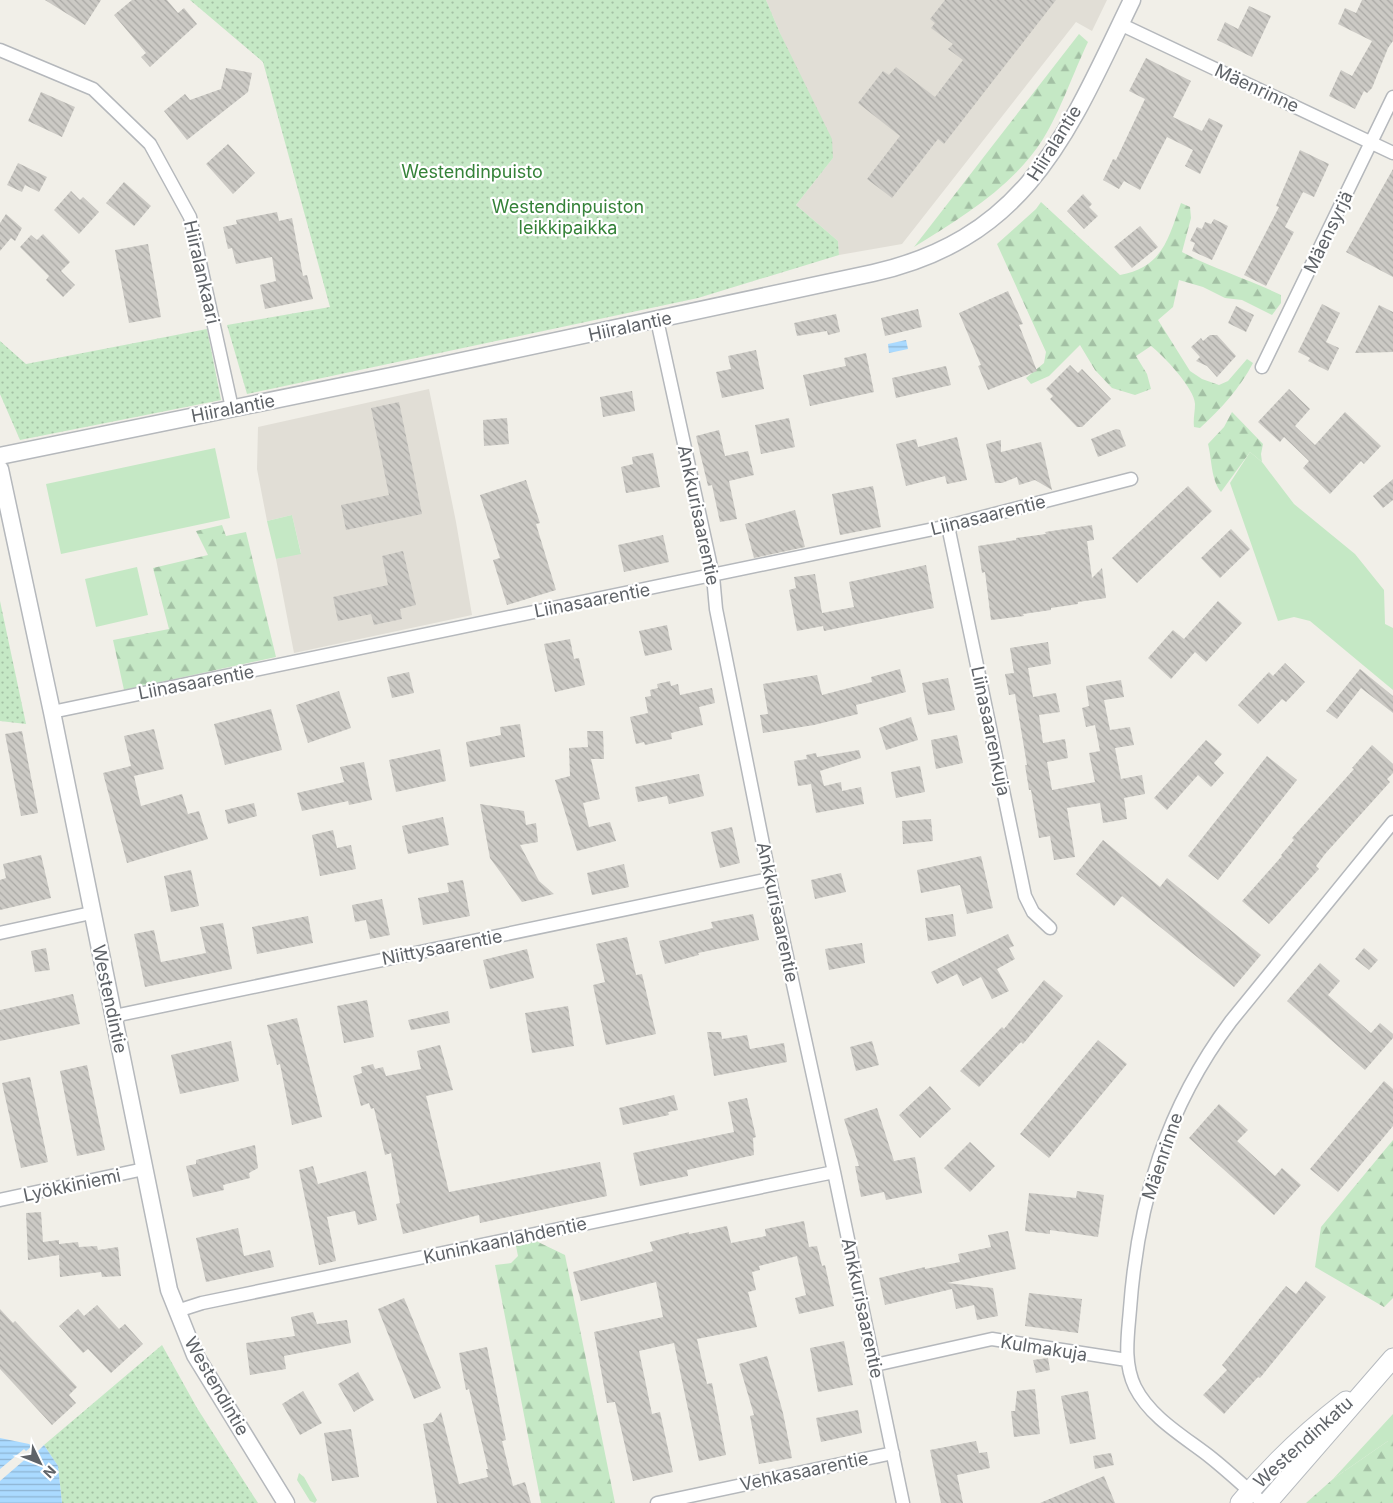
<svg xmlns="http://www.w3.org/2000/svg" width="1393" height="1503" font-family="Inter,sans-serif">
<defs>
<pattern id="forest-firs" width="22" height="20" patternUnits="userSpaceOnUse" patternTransform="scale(1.25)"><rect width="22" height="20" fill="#c5e8c5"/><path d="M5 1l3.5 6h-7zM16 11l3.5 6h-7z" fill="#a3c0a4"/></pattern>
<pattern id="park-dots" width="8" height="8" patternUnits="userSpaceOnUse" patternTransform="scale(1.25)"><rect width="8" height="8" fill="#c5e8c5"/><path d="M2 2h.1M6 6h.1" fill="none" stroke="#a3c0a4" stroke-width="1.8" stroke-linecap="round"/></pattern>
<pattern id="water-rules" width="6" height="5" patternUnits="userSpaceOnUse" patternTransform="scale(1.25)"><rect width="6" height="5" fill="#aadaff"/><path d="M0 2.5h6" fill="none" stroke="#8eb4d2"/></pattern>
<pattern id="building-back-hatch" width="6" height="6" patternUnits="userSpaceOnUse" patternTransform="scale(1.25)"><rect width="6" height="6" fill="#cccac5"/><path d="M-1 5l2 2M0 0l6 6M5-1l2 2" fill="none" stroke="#a9a8a4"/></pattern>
</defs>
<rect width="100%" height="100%" fill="#f1efe8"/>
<path fill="#e1ded6" d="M766 0H1107L1092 31 1076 22 902 244 839 255 838 241 796 205 833 158Z
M429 389 456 522 472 615 294 653 276 559 301 553 292 515 267 521 257 469 258 427Z"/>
<path fill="#c5e8c5" d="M215 448 230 518 61 554 46 484Z
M1250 452 1262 462 1294 504 1355 554 1384 590 1385 624 1393 628V690L1310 621 1294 617 1278 621 1230 483Z
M292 515 301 554 276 559 267 521Z
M137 567 148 615 96 627 85 579Z
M1393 1414V1441H1388L1333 1479Z
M299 1473 304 1477 317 1500 315 1503 310 1501 297 1480Z"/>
<path fill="url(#forest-firs)" d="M1079 34 1088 42C1074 71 1060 112 1043 139 1013 187 960 218 914 247Z
M1041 202 1120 275C1163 267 1168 239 1181 203L1190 207 1191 218 1182 252C1214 269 1248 279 1281 295V303L1272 315 1242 300 1225 298 1203 287 1179 280 1173 307 1158 320 1190 371 1202 379 1219 385 1228 381 1247 359 1253 363C1240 388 1221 409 1200 428L1194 427C1193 419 1195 412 1195 404 1195 389 1163 355 1151 346L1136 356 1147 374 1151 389 1135 395 1112 388 1095 370 1080 345 1049 376 1031 384 1026 378 1044 363 1046 352 997 244 1036 209Z
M1232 412 1263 444 1261 454 1262 462 1250 452 1221 492C1211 480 1212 460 1208 444L1224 427Z
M222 525 226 536 246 532 276 657 124 690 113 640 169 629 153 568 208 555 196 531Z
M1393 1140V1298L1384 1307 1315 1267 1321 1227Z
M536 1241 565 1255 615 1503H541L495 1265 511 1263 518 1256 516 1246Z
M1388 1441H1393V1503H1306L1333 1479Z"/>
<path fill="url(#park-dots)" d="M190 0H766L780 33 832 139 833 158 796 205 838 241 839 255 698 298 247 394 227 325 330 307 263 62Z
M207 329 221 400 20 440 0 394V341L26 364Z
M0 601 26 724 0 721Z
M162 1345 197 1408 258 1503H62L58 1466 44 1445Z"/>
<path fill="url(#water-rules)" d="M906 340 908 349 889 353 888 344Z
M0 1438 29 1444 38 1451 44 1445 58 1466 62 1503H0Z"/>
<path fill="#f1efe8" d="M31 1447 33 1449 28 1454 29 1456 0 1481V1469L24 1449 26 1451Z"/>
<path fill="url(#building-back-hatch)" d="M45 0H101L85 25Z
M132 0H167L178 13 184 8 197 24 150 67 141 57 146 53 114 15Z
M945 0H1056L944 144 938 139 892 198 867 179 900 136 858 103 883 71 889 75 896 67 935 97 963 60 948 49 953 44 931 28 935 23 930 19Z
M1362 0H1393V41L1388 48 1372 88 1367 93 1364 91 1355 109 1329 96 1341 70 1352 76 1372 41 1338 24 1345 8 1356 13Z
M1249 6 1271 16 1252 57 1217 40 1225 22 1238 29Z
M1146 58 1191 81 1173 117 1202 131 1209 118 1223 125 1200 174 1185 166 1193 150 1167 137 1140 190 1124 181 1119 189 1103 180 1113 159 1116 160 1145 99 1129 91Z
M226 68 252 73 248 92 187 140 164 111 185 94 190 100 221 89Z
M41 92 75 107 62 137 28 121Z
M228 144 255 173 233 194 206 164Z
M1300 150 1329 164 1314 197 1303 192 1285 227 1294 232 1266 286 1244 275 1279 207 1276 206Z
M18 163 47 177 39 192 25 185 22 192 7 185Z
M1393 169V277L1346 252Z
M124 182 151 206 134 226 106 203Z
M71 191 80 200 83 197 99 212 79 234 54 210Z
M1083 194 1092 204 1089 207 1098 216 1084 229 1067 211Z
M277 212 279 221 292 218 303 276 307 275 313 299 265 309 260 285 276 281 272 257 236 264 232 248 228 249 223 227 237 224 236 220Z
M6 214 22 228 15 241 11 238 0 251V223Z
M1214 219 1228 226 1212 260 1192 251 1195 243 1190 241 1197 227 1202 229 1205 222 1211 224Z
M1140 226 1158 247 1132 268 1114 247Z
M43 234 70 262 61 271 75 285 63 297 46 280 49 276 20 247 31 235 37 240Z
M148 244 161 317 129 323 115 250Z
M1008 291 1023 324 1019 325 1037 371 988 390 978 366 981 365 959 313Z
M1322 304 1340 313 1326 342 1339 348 1328 371 1308 361 1310 358 1298 352Z
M1379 305 1393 312V352L1355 353Z
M1236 306 1254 315 1246 332 1228 323Z
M918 309 922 327 885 336 881 318Z
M836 314 840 332 828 335 827 331 797 336 794 323Z
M1210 335H1217L1236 356 1217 377 1207 366 1196 361 1200 357 1191 347 1201 338 1203 341Z
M756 350 764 389 722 398 716 372 731 369 728 356Z
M866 353 874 392 810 406 803 375 846 366 844 358Z
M1070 365 1078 373 1082 369 1111 399 1082 427H1077L1050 399 1053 396 1046 389Z
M946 366 951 385 896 398 892 378Z
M1289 389 1310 409 1295 426 1315 445 1345 412 1381 446 1364 464 1361 461 1330 494 1303 468 1309 461 1284 437 1280 442 1258 422Z
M632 391 635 411 603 417 600 397Z
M399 402 422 514 346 530 341 505 389 495 371 408Z
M507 418 509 444 484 446 483 420Z
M789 418 795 447 761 454 755 425Z
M1116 429 1120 430 1126 446 1098 457 1091 439Z
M719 430 725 456 748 451 754 475 729 481 737 519 720 522 712 485 708 486 696 436Z
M957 437 967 480 947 484 945 476 906 486 896 444 916 439 918 447Z
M1001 440V452L1041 442 1052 490 1035 480 1019 485 1017 477 1002 483H995L986 444Z
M653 453 660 487 626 493 621 467 633 464 632 457Z
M1393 479V500L1383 508 1373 496Z
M526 480 540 523 536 524 556 590 507 605 493 560 500 558 480 495Z
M873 486 881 527 840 535 832 494Z
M1188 486 1212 511 1137 583 1112 558Z
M795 510 805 547 754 558 745 524Z
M1092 525 1094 540 1087 541 1092 578 1102 568 1106 598 1078 602V604L1051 608V610L1023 614 1024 616 991 620 985 572 982 573 978 546 1016 540V538L1046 534 1045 532Z
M1231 529 1250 549 1220 578 1201 558Z
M663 535 669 562 624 572 618 545Z
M403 551 416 605 400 609 402 619 374 625 371 614 338 621 333 597 388 585 382 556Z
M926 565 934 608 824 631 823 626 797 631 789 590 796 588 794 577 815 574 822 613 854 607 849 582Z
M1218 601 1242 623 1206 662 1195 652 1171 679 1148 658 1173 630 1184 639Z
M667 625 672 650 645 656 639 631Z
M570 639 574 659 579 658 585 685 555 692 544 644Z
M1048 642 1051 664 1028 668 1033 697 1056 693 1060 712 1039 715 1043 743 1065 739 1068 758 1047 762 1052 790 1095 782 1089 753 1100 751 1095 725 1086 727 1082 708 1089 706 1086 686 1121 680 1124 697 1104 700 1110 730 1130 727 1134 745 1115 748 1121 779 1142 775 1145 794 1124 798 1127 819 1103 823 1100 803 1067 808 1075 857 1054 860 1050 836 1039 838 1031 790H1029L1025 765H1027L1015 694 1009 695 1005 674 1014 673 1010 648Z
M1285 663 1305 682 1286 702 1282 699 1258 724 1238 705 1269 672 1273 676Z
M900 669 906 692 856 705 858 714 814 725 763 733 760 715 768 714 763 684 817 675 822 695 872 682 871 677Z
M1360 669 1393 696V713L1361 688 1337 719 1326 711Z
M409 672 414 693 392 698 387 677Z
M948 678 955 710 928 715 922 683Z
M670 681 671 686 678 684 680 695 712 688 715 703 699 707 703 725 671 733 672 739 645 745 644 742 636 744 630 717 648 713 645 697 651 696 650 690 658 688 657 684Z
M339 691 351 728 308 743 296 705Z
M271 709 282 750 225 765 214 724Z
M911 717 918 740 886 750 879 728Z
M520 724 525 757 470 767 466 742 501 735 500 727Z
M154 729 164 769 134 776 141 806 182 794 188 814 199 811 208 839 127 863 103 773 131 766 124 736Z
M22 731 38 813 21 816 5 734Z
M587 731H603L604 759H591L600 799 583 803 589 827 610 822 616 841 577 851 555 780 570 776 569 748 588 747Z
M957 735 963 763 936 769 931 740Z
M1206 740 1222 754 1214 763 1224 773 1211 787 1198 775 1167 810 1154 798Z
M1372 745 1393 764V773L1387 779 1390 782 1325 854 1316 866 1319 869 1269 924 1242 901 1282 856 1281 855 1294 840 1292 838 1354 769 1352 768Z
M440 749 446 781 396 792 389 760Z
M859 750 861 758 820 771 824 786 841 782 842 791 861 787 864 804 816 813 811 784 798 786 794 761 807 759 806 755 816 753 817 757Z
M1267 756 1297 780 1218 880 1188 856Z
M364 762 372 800 349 805 348 801 302 811 297 793 344 782 340 767Z
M920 766 925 792 896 798 891 772Z
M699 774 704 796 669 804 667 796 638 802 635 787Z
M254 803 257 816 228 824 225 810Z
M480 804 524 811 526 825 536 823 538 842 520 845 539 881 554 894 522 902 490 858Z
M443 817 449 845 408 854 402 826Z
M931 819 933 841 903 844 902 821Z
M732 827 740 863 720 868 711 832Z
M333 830 337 848 351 845 356 869 320 876 312 835Z
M1103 840 1160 887 1167 878 1261 955 1234 987 1122 896 1114 906 1076 874Z
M41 855 51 898 0 910V880L6 878 3 864Z
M981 856 993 908 967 914 960 885 921 893 917 870Z
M624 864 629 887 592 895 587 873Z
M191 870 199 906 171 912 164 876Z
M841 873 846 892 815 899 811 880Z
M463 880 470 916 423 925 418 898 449 892 447 883Z
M382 899 390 935 370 939 366 920 355 922 352 905Z
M753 914 759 940 698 953 699 955 665 964 659 941 713 928 711 922Z
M953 914 956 936 928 941 925 918Z
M308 916 313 943 257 954 252 927Z
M223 923 232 969 145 987 134 934 154 930 161 962 206 953 200 927Z
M1008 934 1014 946 1009 948 1015 959 997 969 1009 991 992 999 981 977 963 986 957 974 937 984 931 972Z
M627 937 636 975 642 974 656 1034 606 1045 593 985 605 982 596 944Z
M862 943 865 963 829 970 825 949Z
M46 948 50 970 35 972 31 951Z
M1364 948 1378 960 1369 970 1355 959Z
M527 949 534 978 490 989 483 960Z
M1320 963 1340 981 1328 995 1371 1033 1380 1023 1393 1034V1038L1365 1070 1287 1001Z
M1044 980 1063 996 1023 1044 1021 1042 979 1087 960 1071 1002 1027 1004 1029Z
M73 994 80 1024 0 1041V1010Z
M367 1000 374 1037 344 1043 337 1006Z
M568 1006 574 1046 532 1053 525 1013Z
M448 1011 450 1023 411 1030 408 1020Z
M297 1018 322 1117 292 1125 280 1064 277 1065 267 1025Z
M707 1032H721L722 1039 747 1035 750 1049 784 1043 787 1062 714 1076Z
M1098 1040 1127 1064 1049 1158 1020 1134Z
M231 1041 239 1081 180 1094 171 1055Z
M872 1041 879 1065 856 1071 850 1047Z
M440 1045 453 1090 426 1096 449 1192 600 1162 607 1196 480 1223 479 1215 403 1234 396 1204 400 1203 391 1153 385 1155 374 1108 371 1109 369 1103 361 1106 353 1076 362 1073 361 1067 373 1064 375 1069 383 1067 386 1076 421 1069 417 1051Z
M87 1065 105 1150 77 1156 60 1071Z
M30 1077 48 1162 21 1168 2 1083Z
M1384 1081 1393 1089V1126L1338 1192 1310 1169Z
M930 1086 951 1109 920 1138 899 1115Z
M674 1095 678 1110 668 1112 669 1115 623 1125 619 1108Z
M747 1098 756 1137 753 1138 754 1155 687 1170 688 1176 640 1186 633 1153 734 1132 728 1102Z
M1219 1104 1248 1130 1237 1141 1275 1176 1282 1168 1301 1185 1274 1215 1189 1138Z
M877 1108 894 1161 915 1157 922 1193 886 1200 884 1192 861 1197 855 1166H859L844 1119Z
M970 1142 995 1166 970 1192 944 1168Z
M255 1145 258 1168 249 1173 250 1178 223 1185 224 1190 193 1197 186 1166 196 1164V1160Z
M313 1166 318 1184 366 1171 377 1220 358 1225 355 1211 327 1217 336 1261 319 1265 299 1170Z
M1077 1191 1104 1195 1098 1237 1050 1230V1234L1025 1231 1029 1193 1076 1198Z
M41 1212 43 1242 59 1240V1244L78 1242 79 1247 97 1246 98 1250 118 1247 121 1276 102 1277 101 1272 60 1277 59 1255 28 1260 26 1213Z
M804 1221 809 1247 817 1246 822 1266 825 1265 834 1306 799 1314 795 1298 806 1295 797 1256 759 1266 760 1270 752 1272 756 1290 748 1292 757 1327 697 1339 707 1384 712 1383 726 1455 699 1461 674 1343 639 1351 652 1414 660 1412 673 1472 633 1481 615 1402 607 1403 594 1332 663 1317 656 1282 581 1301 573 1272 653 1251 650 1242 689 1232V1234L727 1226 731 1243 766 1236 765 1229Z
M238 1228 244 1256 270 1250 274 1267 206 1282 196 1238Z
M1008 1231 1016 1269 947 1283 993 1288 998 1316 977 1320 974 1305 956 1309 952 1289 885 1305 879 1278 925 1267V1269L960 1262 958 1254 991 1247 988 1235Z
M1306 1281 1326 1297 1260 1378 1258 1377 1224 1414 1203 1395 1227 1370 1222 1365 1286 1286 1296 1294Z
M1029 1293 1082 1299 1078 1333 1025 1326Z
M404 1298 441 1388 414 1399 378 1309Z
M97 1305 119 1329 125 1324 143 1344 111 1373 88 1349 83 1353 59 1326 78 1309 84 1316Z
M0 1309 13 1323 15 1321 28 1335 77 1387 69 1395 76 1403 52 1425 0 1369Z
M313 1312 317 1324 347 1320 351 1343 284 1356 286 1369 250 1375 246 1343 295 1336 291 1317Z
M844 1341 853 1385 818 1392 810 1348Z
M487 1347 506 1440 502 1441 513 1486 525 1482 531 1503H437L423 1424 433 1422 441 1412 459 1484 488 1477 486 1469H488L469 1389 466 1390 459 1353Z
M767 1356 783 1413 792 1458 759 1464 750 1416 754 1415 739 1364Z
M1048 1358 1050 1370 1036 1373 1033 1360Z
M358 1372 374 1400 354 1412 338 1384Z
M1035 1389 1040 1434 1014 1437 1011 1411H1015L1017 1391Z
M303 1391 322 1423 300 1435 282 1404Z
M1088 1391 1096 1439 1070 1444 1061 1396Z
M858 1410 862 1433 821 1442 816 1418Z
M351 1429 359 1477 332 1481 324 1433Z
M976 1441 979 1453 987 1452 990 1468 957 1475 963 1503H941L930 1450Z
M1111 1453 1114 1465 1095 1469 1093 1456Z
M1104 1476 1115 1503H1040Z"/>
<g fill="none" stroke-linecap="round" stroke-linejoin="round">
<g stroke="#b5b8bc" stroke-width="15">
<path id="minor" d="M1120 24 1393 153
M0 50 93 89 150 144 190 217 232 408
M657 320 713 576 716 609 770 879 834 1172 903 1503
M1262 367 1393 97
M948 526 1025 896 1033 912 1050 928
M52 712 948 526 1131 479
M0 933 91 913
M114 1016 770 879
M0 1200 144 1169
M177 1311 202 1303 834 1172
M875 1365 992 1339 1127 1360
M657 1503 893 1453
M1263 1503C1245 1487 1228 1471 1209 1456 1183 1436 1150 1417 1135 1387 1123 1362 1128 1335 1130 1309 1138 1201 1166 1108 1231 1021L1393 822"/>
</g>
<g stroke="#b5b8bc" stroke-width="19">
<path id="tertiary" d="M0 456 401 374 873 273C1029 238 1069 130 1132 0
M0 469 52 712 169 1290 195 1355 286 1503"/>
</g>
<g stroke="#b6babf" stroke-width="21">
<path id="secondary" d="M1240 1503C1271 1465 1307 1431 1346 1401
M1267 1503 1393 1358"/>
</g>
<use href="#minor" stroke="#fff" stroke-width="12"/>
<use href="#tertiary" stroke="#fff" stroke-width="16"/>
<use href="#secondary" stroke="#fff" stroke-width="19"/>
</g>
<g text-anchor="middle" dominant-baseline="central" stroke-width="4.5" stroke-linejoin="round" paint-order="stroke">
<g font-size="18" fill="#5f6368" stroke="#fff">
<text transform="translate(1257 88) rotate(25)">Mäenrinne</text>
<text transform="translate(1054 143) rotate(-58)">Hiiralantie</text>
<text transform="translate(1328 232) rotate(-64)">Mäensyrjä</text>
<text transform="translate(202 272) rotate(77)">Hiiralankaari</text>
<text transform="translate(630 326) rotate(-12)">Hiiralantie</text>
<text transform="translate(233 408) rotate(-11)">Hiiralantie</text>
<text transform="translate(699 515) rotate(78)">Ankkurisaarentie</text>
<text transform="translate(988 515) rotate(-14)">Liinasaarentie</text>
<text transform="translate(592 600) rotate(-11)">Liinasaarentie</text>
<text transform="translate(196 682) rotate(-11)">Liinasaarentie</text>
<text transform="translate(991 731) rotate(78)">Liinasaarenkuja</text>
<text transform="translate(778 912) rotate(78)">Ankkurisaarentie</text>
<text transform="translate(442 947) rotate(-11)">Niittysaarentie</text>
<text transform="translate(110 999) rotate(78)">Westendintie</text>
<text transform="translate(1162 1156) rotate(-71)">Mäenrinne</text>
<text transform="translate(72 1185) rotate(-12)">Lyökkiniemi</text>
<text transform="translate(505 1240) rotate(-12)">Kuninkaanlahdentie</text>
<text transform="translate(863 1308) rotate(78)">Ankkurisaarentie</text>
<text transform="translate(1044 1348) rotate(9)">Kulmakuja</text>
<text transform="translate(217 1386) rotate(60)">Westendintie</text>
<text transform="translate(1303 1442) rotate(-42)">Westendinkatu</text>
<text transform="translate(804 1471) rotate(-12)">Vehkasaarentie</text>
</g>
<g font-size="18" fill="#348238" stroke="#fff">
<text x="472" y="171">Westendinpuisto</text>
<text x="568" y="206">Westendinpuiston<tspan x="568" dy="21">leikkipaikka</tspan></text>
</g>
</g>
<g transform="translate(40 1463) rotate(133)" stroke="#ffffff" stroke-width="4" paint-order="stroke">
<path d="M0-4L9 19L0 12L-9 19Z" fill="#5f6368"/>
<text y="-8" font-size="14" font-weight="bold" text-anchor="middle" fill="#5f6368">N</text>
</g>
</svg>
